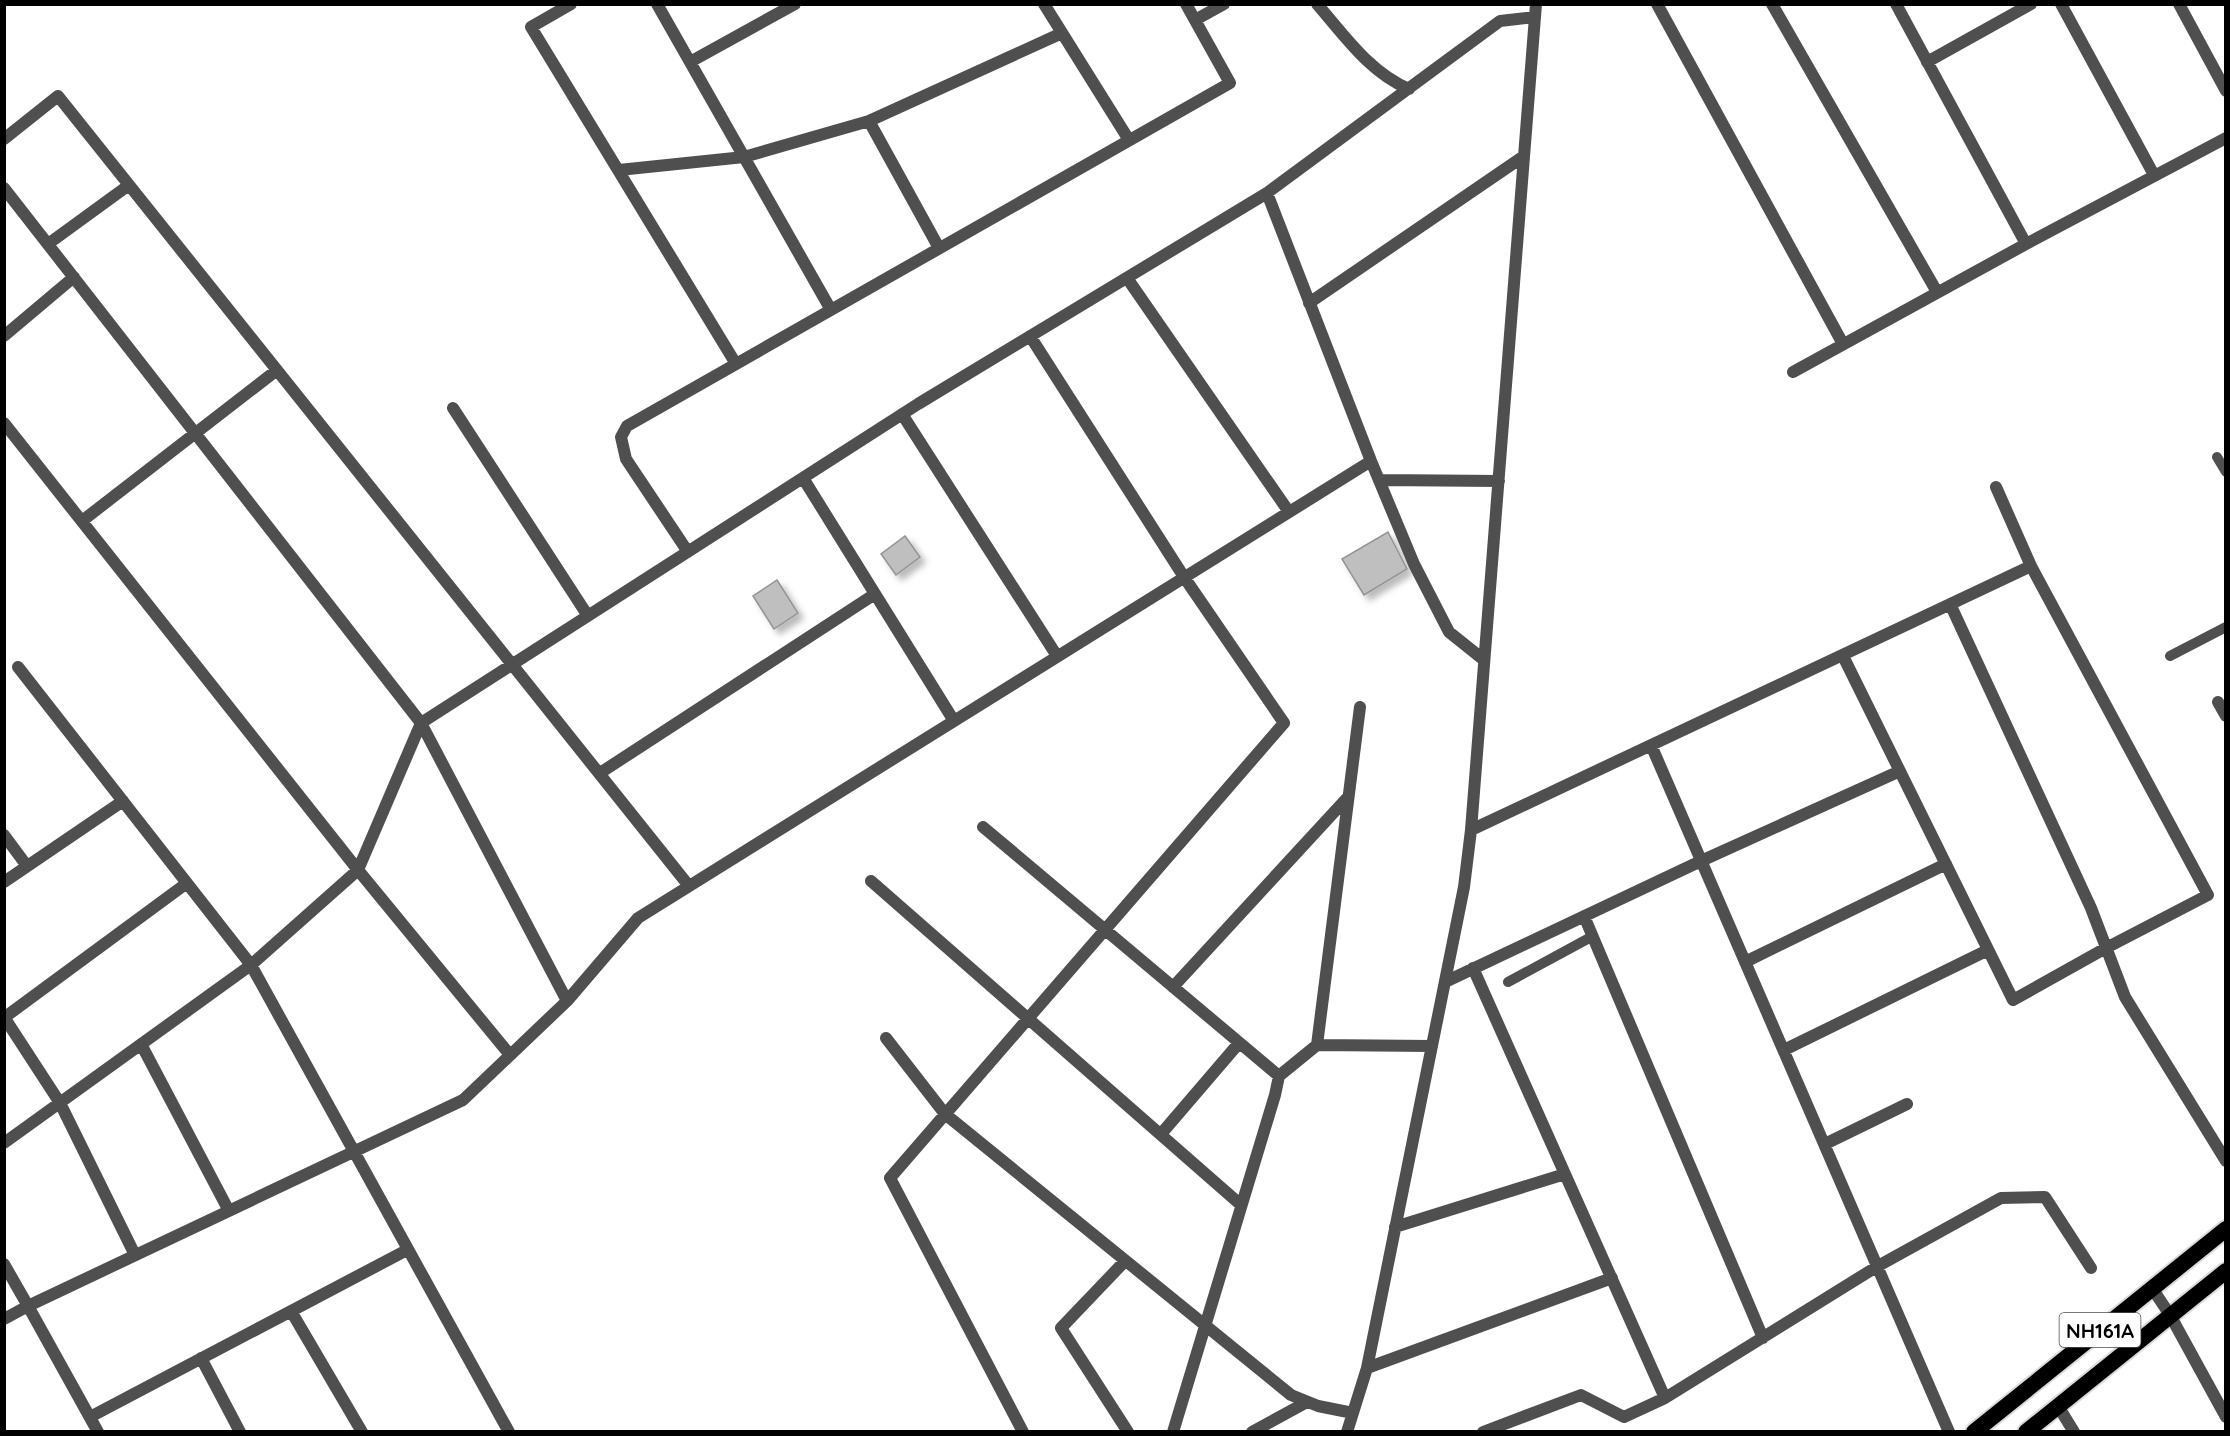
<svg xmlns="http://www.w3.org/2000/svg" width="2230" height="1436" font-family="Quicksand,sans-serif">
<defs>
<filter id="shadow"><feDropShadow dx="5.5" dy="5.5" stdDeviation="3" flood-color="#0004"/></filter>
</defs>
<rect width="100%" height="100%" fill="#fff"/>
<path fill="#bfbfbf" stroke="#939393" stroke-width="1.5" filter="url(#shadow)" d="M1388 532 1407 569 1364 595 1342 559Z
M905 536 920 557 896 575 881 554Z
M777 580 798 613 774 629 753 596Z"/>
<g fill="none" stroke-linecap="round" stroke-linejoin="round">
<g stroke="#dbdbdb" stroke-width="20">
<path id="trunk" d="M1974 1432 2226 1229
M2026 1432 2226 1271"/>
</g>
<path stroke="#4f4f4f" stroke-width="10" d="M2217 457 2226 472
M2170 656 2226 627
M1508 982 1593 936"/>
<path stroke="#4f4f4f" stroke-width="12" d="M571 4 531 27 736 364
M657 4 831 310
M1044 4 1129 140
M1317 4C1344 35 1370 73 1409 89
M1657 4 1843 344
M1772 4 1937 292
M1896 4 2026 244
M2061 4 2154 175
M2179 4 2226 91
M1195 20 1224 4
M690 62 795 4
M1927 62 2031 4
M869 121 939 248
M4 139 58 96 689 886
M619 170 744 157 869 121 1062 33
M4 188 421 723 567 1001
M1267 193 1371 461 1414 564 1449 632 1484 660
M48 244 129 185
M1127 278 1289 512
M1309 303 1524 156
M4 336 74 277
M1793 372 2026 244 2226 138
M453 408 588 616
M902 414 1057 656
M4 423 358 870 510 1055
M803 478 954 721
M1380 480 1499 481
M82 521 277 370
M688 552 626 459 621 437 627 426 1230 83 1186 4
M1951 606 2091 908 2125 997 2226 1161
M1843 656 2013 1000 2106 948 2208 895 2031 566
M18 667 251 965 509 1432
M2218 702 2226 716
M1651 745 1949 1432
M600 773 875 594
M983 827 1279 1076
M1471 830 2031 566 1996 487
M4 835 27 866
M871 881 1241 1205
M4 882 123 801
M1584 916 1763 1338
M1745 962 1946 864
M1473 968 1665 1398
M1445 982 1701 861 1900 771
M1173 987 1348 797
M4 1017 60 1103 135 1255
M5 1017 187 883
M886 1038 945 1114 1291 1395 1318 1406 1353 1413
M141 1044 229 1211
M1317 1045 1360 707
M1784 1050 1988 950
M1161 1134 1239 1043
M4 1143 251 965 358 870 421 723 918 404 1267 193 1500 21 1535 17
M1825 1144 1907 1104
M1395 1227 1565 1174
M1125 1261 1061 1328 1128 1432
M4 1264 28 1306 4 1319
M2152 1288 2170 1315 2226 1417
M291 1311 362 1432
M201 1358 240 1432
M1367 1368 1612 1278
M2058 1406 2074 1432
M90 1417 407 1250
M98 1432 28 1306 463 1100 567 1001 638 918 1371 461
M1023 1432 890 1178 1284 723 1184 577 1030 336
M1173 1432 1275 1095 1279 1076 1317 1045 1432 1046
M1252 1432 1307 1402
M1347 1432 1367 1368 1464 887 1471 830 1536 4
M1483 1432 1581 1395 1624 1417 1665 1398 1878 1266 2001 1198 2045 1197 2091 1268"/>
<use href="#trunk" stroke="#000" stroke-width="16"/>
</g>
<g text-anchor="middle" dominant-baseline="central" stroke-width="6" stroke-linejoin="round" paint-order="stroke">
<rect fill="#fff" stroke="#4c4c4c" stroke-width="1.5" x="2059.5" y="1313" width="81" height="34" rx="4.5"/>
<g font-size="20" font-weight="bold" fill="#000">
<text x="2100" y="1330">NH161A</text>
</g>
</g>
<rect width="2230" height="1436" fill="none" stroke="#000000" stroke-width="12"/>
</svg>
